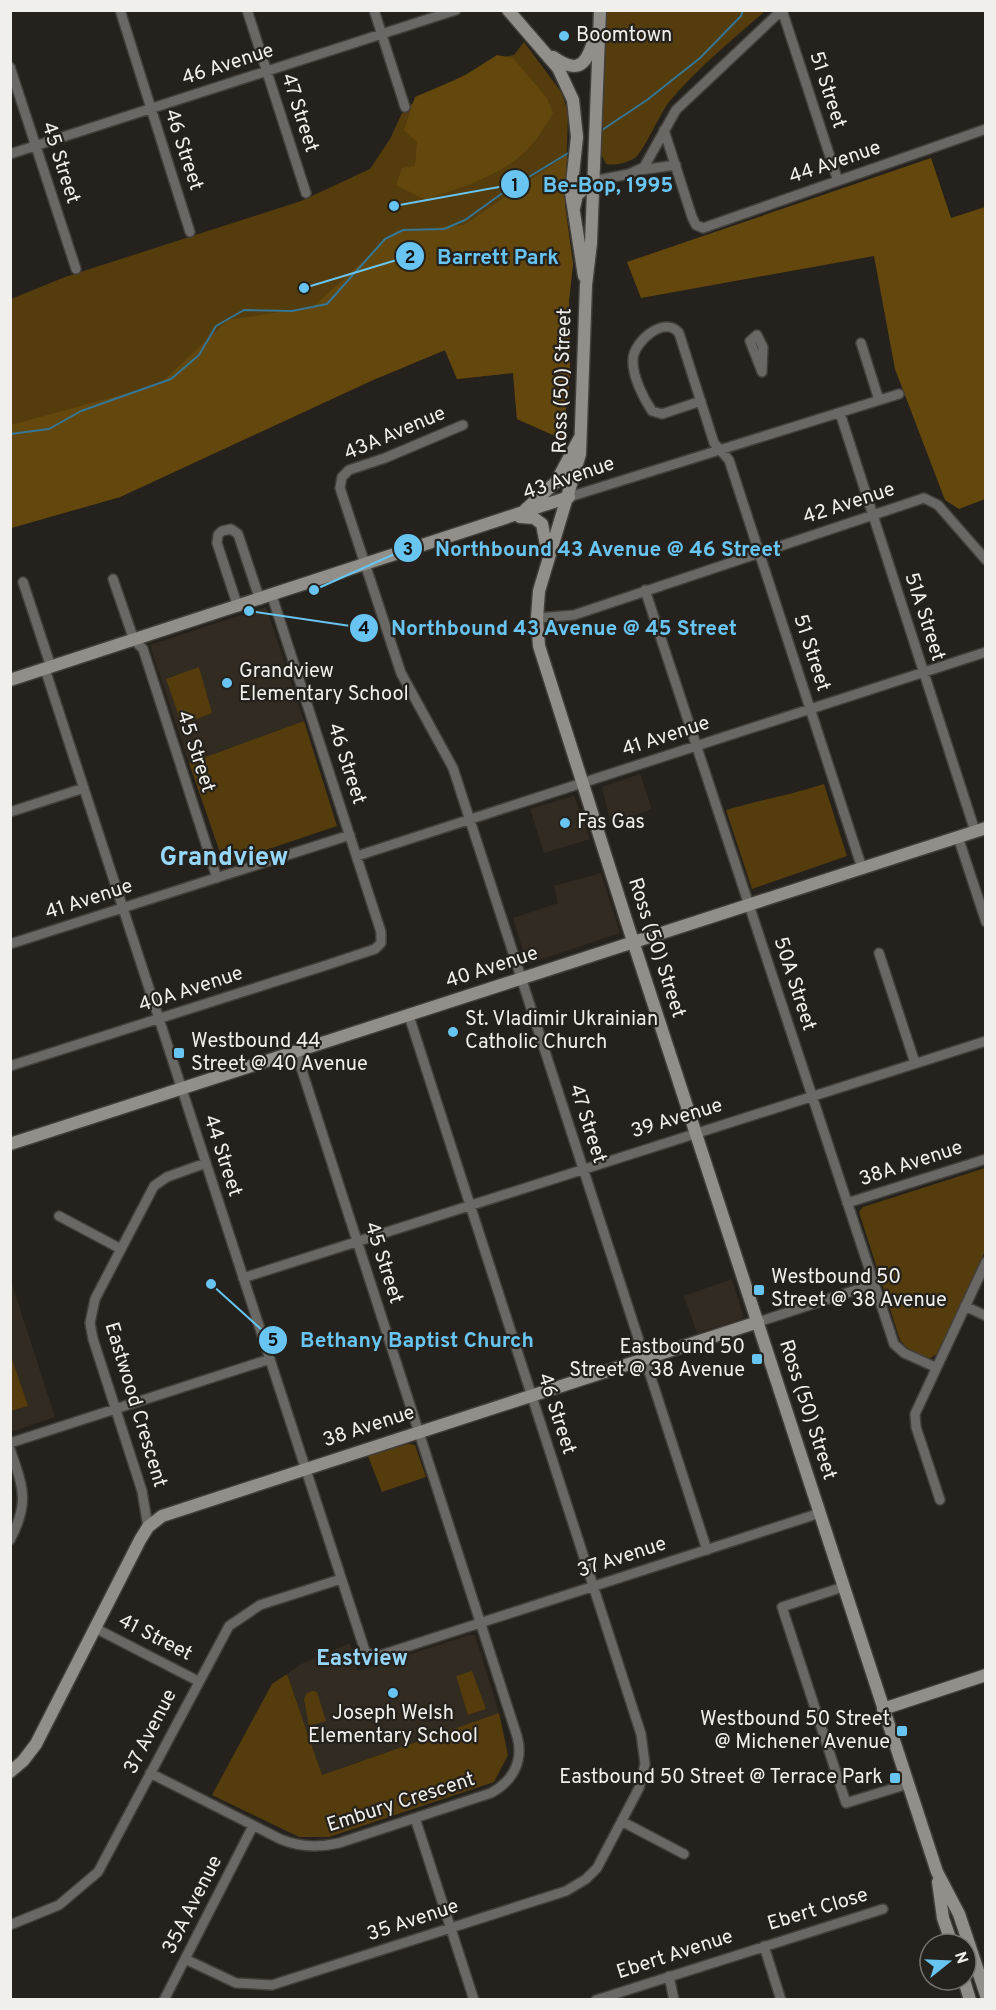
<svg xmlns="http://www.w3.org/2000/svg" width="996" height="2010" font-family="Overpass,sans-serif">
<rect width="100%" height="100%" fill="#25221d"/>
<path fill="#312b21" d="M266 607 304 721 189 763 150 645Z
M640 774 652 809 611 824 602 787Z
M574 796 590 839 544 853 530 809Z
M601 873 620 933 527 964 513 918 558 903 554 886Z
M10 1278 55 1417 11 1432H10Z
M732 1279 744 1318 697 1333 684 1296Z
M469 1635H475L499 1713 322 1775 287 1674 301 1664 350 1643 358 1671Z"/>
<path fill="#543c0c" d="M607 11H765C732 40 697 68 669 102 659 115 645 149 636 157 627 163 616 166 606 164L599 150Z
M524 42 562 93 568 113 565 206 573 264 569 300 570 377 562 439 517 419 513 373 457 379 445 350 373 380 120 497 11 528V299L65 277 301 201 370 169 390 139 402 113 416 100 498 58 514 55Z
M199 667 212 713 182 725 166 679Z
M304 721 337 826 224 864 189 763Z
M824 784 847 856 752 889 726 810C760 800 791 795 824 784Z
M985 1168V1251L940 1352 929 1359 907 1348 900 1340 859 1212 863 1207Z
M10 1353 28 1406 11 1411H10Z
M408 1444 415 1445 426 1477 382 1492 368 1456Z
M472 1671 486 1709 468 1715 456 1676Z
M287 1674 322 1775 499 1713 508 1755 494 1782 329 1837H299L212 1795 272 1684Z
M313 1691 317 1692 326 1721 309 1726 304 1699 307 1693Z"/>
<path fill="#64470c" d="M497 55 513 58 547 98 553 113C545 126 537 140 526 151 500 176 460 188 426 200L396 185 402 168 415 166 417 142 404 130 415 97 464 76Z
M567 155 565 206 573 264 569 300 570 377 562 439 517 419 513 373 457 379 445 350 373 380 120 497 11 528V425L160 384 228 320 313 307 396 231 464 225Z
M931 158 951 218 985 207V499L959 509 945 500 895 369 874 256 641 298 627 262Z"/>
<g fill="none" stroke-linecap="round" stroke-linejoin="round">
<path stroke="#357694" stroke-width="2" d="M599 132 647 100 700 58 741 16 743 10
M10 434 49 429 81 411 171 379 199 355 216 326 244 310 292 311 327 304 385 239 403 230 444 229 465 220 504 192 570 152"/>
<g stroke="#423f3a" stroke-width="12">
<path id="street" d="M120 10 190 232
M247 10 306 193
M374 10 405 107
M782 10 838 181
M10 67 76 269
M664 130 692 217 696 225 703 228 986 129
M10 154 456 10
M640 170 676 165
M593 181 629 174 644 167 676 110 782 10
M757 335 763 347 762 372 750 341Z
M861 343 879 400
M701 401 662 414 652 411C643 398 632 375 633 359 634 341 665 315 679 333L714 443 729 460 862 868
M840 413 975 831
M463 425 385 458 349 470 342 477 340 488 401 673 453 768 707 1550
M569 497 899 394
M113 579 134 640 143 649 217 878
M23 582 51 667
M645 590 894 1344 904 1353 935 1367
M238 607 217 543 218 535 222 531 231 529 238 534 260 600
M537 618 574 615 924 498 938 505 986 560
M45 669 365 1651 371 1655H381L820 1513
M10 812 84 788
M958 837 986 922
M357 856 986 652
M10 944 350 835
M879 953 915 1063
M10 1066 327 965 375 949 381 943V932L272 596
M847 1203 986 1159
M59 1216 121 1249
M243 1278 986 1041
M965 1306 986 1316
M758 1322 874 1284
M10 1443 270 1359
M10 1449C23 1487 30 1502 10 1540
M940 1500 916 1427 915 1414 986 1262
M148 1527 142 1491 93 1339 90 1323 95 1299 154 1186 167 1177 206 1163
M843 1587 782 1607 846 1803 908 1784
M95 1628 198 1681
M150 1773 280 1839C299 1847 318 1848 339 1843L491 1793C513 1781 524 1761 517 1736L296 1052
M415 1818 474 2000
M623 1822 684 1854
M10 1925 59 1905 98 1872 229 1626 260 1605 341 1579
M764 1946 781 2000
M185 1959 236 1983 272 1985 566 1891 586 1879 597 1868 639 1788 645 1764 641 1734 409 1016
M669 1976 674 2000
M164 2000 253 1826
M596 2000 883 1909"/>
</g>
<g stroke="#423f3a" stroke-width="15">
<path id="secondary" d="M508 10 558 68 573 100 577 137 571 193 584 276
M600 10 591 243 586 285 580 454 539 591 537 618 539 646 630 932 937 1872 959 1914 986 1995
M553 57C580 76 587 63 595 36
M574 208 577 195 593 181
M525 510 556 482 579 439
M520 517 534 518 542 524 547 550
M10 680 569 497
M10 1144 986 828
M883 1709 986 1675
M10 1772 23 1761 36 1744 140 1540 148 1527 162 1516 758 1322
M938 1882 943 1918 952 1944
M964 1980 970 2000"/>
</g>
<use href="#street" stroke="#696865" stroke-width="9"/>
<use href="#secondary" stroke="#928f8b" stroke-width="12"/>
</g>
<g fill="#68c4f0" stroke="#25221d" stroke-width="2">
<circle cx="564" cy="36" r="6"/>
<circle cx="227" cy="683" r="6"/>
<circle cx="565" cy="823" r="6"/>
<circle cx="453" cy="1032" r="6"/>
<rect x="173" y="1047" width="12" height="12" rx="3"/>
<rect x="753" y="1284" width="12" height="12" rx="3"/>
<rect x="751" y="1353" width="12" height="12" rx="3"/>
<circle cx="393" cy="1693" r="6"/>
<rect x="896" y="1725" width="12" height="12" rx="3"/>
<rect x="889" y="1772" width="12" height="12" rx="3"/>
</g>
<g text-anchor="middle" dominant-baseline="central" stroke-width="4.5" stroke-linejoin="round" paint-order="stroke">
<g font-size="20" fill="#f1efec" stroke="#25221d" text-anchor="start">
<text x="576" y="36">Boomtown</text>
<text x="239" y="672">Grandview<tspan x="239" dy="23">Elementary School</tspan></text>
<text x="577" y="823">Fas Gas</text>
<text x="465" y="1020">St. Vladimir Ukrainian<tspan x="465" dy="23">Catholic Church</tspan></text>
<text x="191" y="1042">Westbound 44<tspan x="191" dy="23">Street @ 40 Avenue</tspan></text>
<text x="771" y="1278">Westbound 50<tspan x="771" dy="23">Street @ 38 Avenue</tspan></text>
<text x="745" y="1348" text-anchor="end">Eastbound 50<tspan x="745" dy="23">Street @ 38 Avenue</tspan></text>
<text x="393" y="1714" text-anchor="middle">Joseph Welsh<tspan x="393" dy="23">Elementary School</tspan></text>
<text x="890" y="1720" text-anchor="end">Westbound 50 Street<tspan x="890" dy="23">@ Michener Avenue</tspan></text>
<text x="883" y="1778" text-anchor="end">Eastbound 50 Street @ Terrace Park</text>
</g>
<g font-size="20" fill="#f1efec" stroke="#25221d">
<text transform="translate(228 65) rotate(-18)">46 Avenue</text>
<text transform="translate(827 90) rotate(72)">51 Street</text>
<text transform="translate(299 113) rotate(72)">47 Street</text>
<text transform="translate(183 150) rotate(72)">46 Street</text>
<text transform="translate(60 163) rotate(72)">45 Street</text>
<text transform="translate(835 163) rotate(-19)">44 Avenue</text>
<text transform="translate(563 381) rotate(-88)">Ross (50) Street</text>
<text transform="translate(395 434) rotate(-23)">43A Avenue</text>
<text transform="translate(569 479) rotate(-19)">43 Avenue</text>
<text transform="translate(849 504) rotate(-18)">42 Avenue</text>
<text transform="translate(924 617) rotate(72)">51A Street</text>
<text transform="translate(811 653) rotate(72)">51 Street</text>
<text transform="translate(666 737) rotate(-18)">41 Avenue</text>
<text transform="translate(195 752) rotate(72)">45 Street</text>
<text transform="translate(346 764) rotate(72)">46 Street</text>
<text transform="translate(89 900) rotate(-18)">41 Avenue</text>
<text transform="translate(656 948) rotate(72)">Ross (50) Street</text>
<text transform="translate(492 968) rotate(-18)">40 Avenue</text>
<text transform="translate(794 984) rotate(72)">50A Street</text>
<text transform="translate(191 990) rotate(-18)">40A Avenue</text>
<text transform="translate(677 1119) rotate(-17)">39 Avenue</text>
<text transform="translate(587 1124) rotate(72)">47 Street</text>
<text transform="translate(222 1156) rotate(72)">44 Street</text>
<text transform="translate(911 1164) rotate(-18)">38A Avenue</text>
<text transform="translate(383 1263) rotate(72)">45 Street</text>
<text transform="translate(135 1405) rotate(73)">Eastwood Crescent</text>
<text transform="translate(807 1410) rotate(72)">Ross (50) Street</text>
<text transform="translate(556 1414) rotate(72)">46 Street</text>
<text transform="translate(369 1427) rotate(-18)">38 Avenue</text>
<text transform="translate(622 1558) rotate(-18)">37 Avenue</text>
<text transform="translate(155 1638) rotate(27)">41 Street</text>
<text transform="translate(151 1732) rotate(-63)">37 Avenue</text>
<text transform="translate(401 1803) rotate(-18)">Embury Crescent</text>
<text transform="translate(193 1905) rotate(-63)">35A Avenue</text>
<text transform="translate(818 1910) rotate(-17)">Ebert Close</text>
<text transform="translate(413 1921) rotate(-18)">35 Avenue</text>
<text transform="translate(675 1955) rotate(-18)">Ebert Avenue</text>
</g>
<g font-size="22" font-weight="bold" fill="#96d7f8" stroke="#25221d">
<text x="362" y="1659">Eastview</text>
</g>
<g font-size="26" font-weight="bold" fill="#96d7f8" stroke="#25221d">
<text x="224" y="858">Grandview</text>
</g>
</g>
<path fill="none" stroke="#68c4f0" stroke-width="2" d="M394 206L515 184M304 288L410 256M314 590L408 548M249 611L364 628M211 1284L273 1340"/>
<g fill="#68c4f0" stroke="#25221d" stroke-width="2">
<circle cx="394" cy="206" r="6"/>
<circle cx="304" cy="288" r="6"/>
<circle cx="314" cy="590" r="6"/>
<circle cx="249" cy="611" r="6"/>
<circle cx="211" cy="1284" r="6"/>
<circle cx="515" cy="184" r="15"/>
<circle cx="410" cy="256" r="15"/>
<circle cx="408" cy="548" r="15"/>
<circle cx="364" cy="628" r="15"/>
<circle cx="273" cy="1340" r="15"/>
</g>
<g font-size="18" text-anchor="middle" font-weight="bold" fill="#111">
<text x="515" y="191">1</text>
<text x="410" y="263">2</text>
<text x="408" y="555">3</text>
<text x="364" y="634">4</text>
<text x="273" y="1346">5</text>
</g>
<g font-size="21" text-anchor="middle" font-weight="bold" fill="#68c4f0" stroke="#25221d" stroke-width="4.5" stroke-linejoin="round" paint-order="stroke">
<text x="608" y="192">Be-Bop, 1995</text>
<text x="498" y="264">Barrett Park</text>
<text x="608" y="556">Northbound 43 Avenue @ 46 Street</text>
<text x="564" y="635">Northbound 43 Avenue @ 45 Street</text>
<text x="417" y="1347">Bethany Baptist Church</text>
</g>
<rect width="996" height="2010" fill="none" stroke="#f1efec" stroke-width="24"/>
<g transform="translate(948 1962) rotate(72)"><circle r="28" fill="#25221d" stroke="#777470" stroke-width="1.5"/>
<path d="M0-4.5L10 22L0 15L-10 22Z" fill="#68c4f0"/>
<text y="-9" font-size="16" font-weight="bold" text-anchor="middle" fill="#f1efec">N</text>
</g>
</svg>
